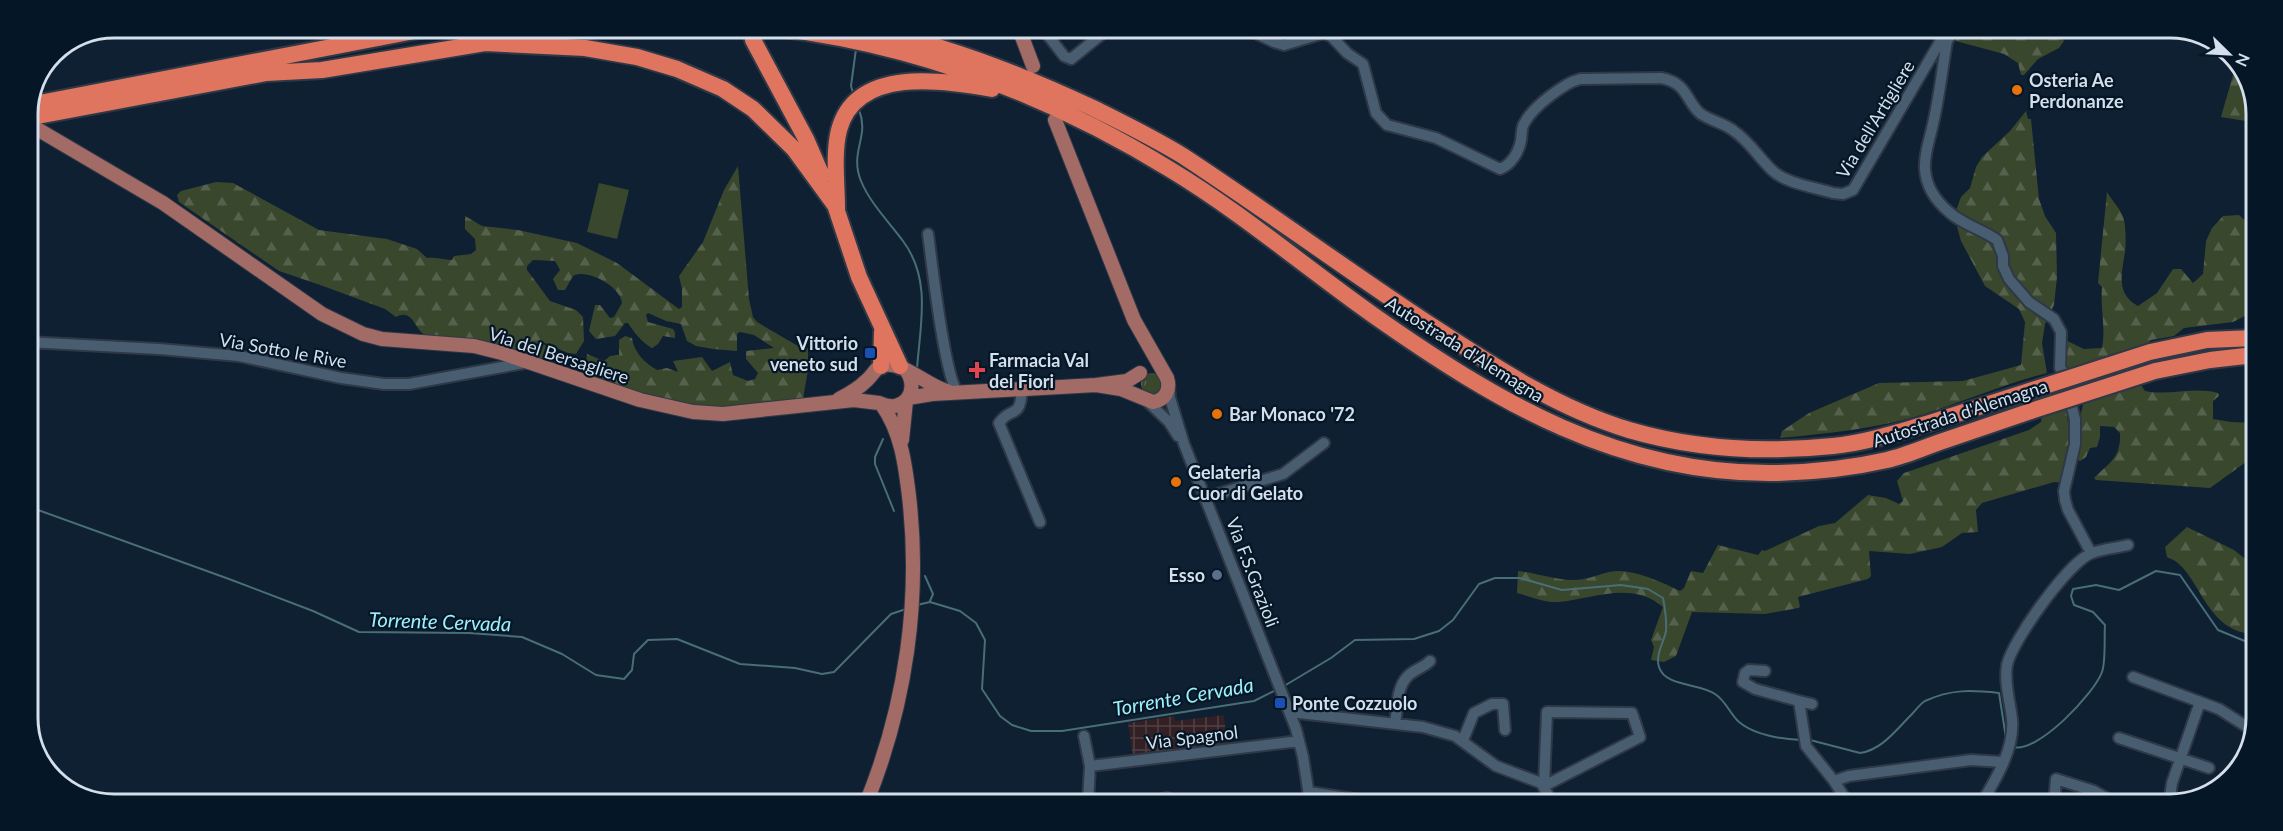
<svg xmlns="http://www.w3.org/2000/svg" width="2283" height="831" font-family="Lato,sans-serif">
<defs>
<pattern id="industrial-grid" width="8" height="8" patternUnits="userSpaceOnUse" patternTransform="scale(1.5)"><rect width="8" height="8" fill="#332024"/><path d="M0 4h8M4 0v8" fill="none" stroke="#504044"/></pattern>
<pattern id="grass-tufts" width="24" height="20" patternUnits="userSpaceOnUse" patternTransform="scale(1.5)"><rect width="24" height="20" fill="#39472d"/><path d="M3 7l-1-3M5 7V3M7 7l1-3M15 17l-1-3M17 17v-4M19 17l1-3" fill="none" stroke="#55614c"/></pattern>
<pattern id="forest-firs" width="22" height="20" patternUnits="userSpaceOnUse" patternTransform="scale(1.5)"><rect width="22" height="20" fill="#39472d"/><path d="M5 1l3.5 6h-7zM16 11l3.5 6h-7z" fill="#55614c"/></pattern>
</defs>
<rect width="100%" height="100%" fill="#0e2031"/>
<path fill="url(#industrial-grid)" d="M1224 715 1227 746 1133 758 1128 723 1174 716 1175 721Z"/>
<path fill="url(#grass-tufts)" d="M1141 384a11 11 0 1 1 22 0a11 11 0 1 1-22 0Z"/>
<path fill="url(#forest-firs)" d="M1958 31H2063L2061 36 2064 41 2059 48 2038 59 2024 75H2021L2018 63 2004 54 1952 40Z
M2239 72 2243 73 2256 107V125L2252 122 2221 117 2233 75Z
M2026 111 2028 119H2031L2039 199 2045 216 2056 233 2057 277 2054 305 2045 324 2042 343 2047 373C2004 384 1963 402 1921 415 1880 428 1823 434 1780 438L1782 431 1809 413 1879 383 1963 381 2021 365 2025 322 2019 309 1985 286 1961 241 1954 216 1961 197 1970 188 1976 167 1982 157 2010 131Z
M738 166 749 299 753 317 757 322 803 349 808 348V370L803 399C767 403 731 410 696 407 660 404 622 387 588 376L590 368 586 361 587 354 604 361 610 356 619 355V340L625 336 632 338C634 353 645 363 657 370L667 368 678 372 673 361 702 357 712 371 730 362 733 375 748 381 755 379 758 373 746 359V351L774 348 754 335 740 332 737 334V351L713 349 696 346 687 341 681 324 666 321 648 313 646 315 648 322 673 329 675 333V338L663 336 658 344 652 348C642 343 634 332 628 323H625L615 336 596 339 589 331 595 305H600L610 318 614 317 622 303C621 287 587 268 573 276L565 290H558L553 279 560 270 555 261 533 260 527 266V270L550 301 576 310 583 317 584 341 576 354 568 353 538 340 561 357 559 359 552 358 550 362H547L516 350 480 341 425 335C414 329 413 308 396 317L385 309 323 286 279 271 179 202 177 195 181 191 216 182 233 183 319 230 387 239 417 249 427 258C436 257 443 260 452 260L454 256 471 254 476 250 475 239 465 229V216L482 226 518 230 577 243 617 263 679 309 682 307V289L679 276 703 242 724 190Z
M2107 192C2112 201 2122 210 2124 220 2126 229 2126 243 2125 252 2122 272 2115 294 2138 306L2157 293 2173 269H2181L2193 283 2203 274 2206 241 2212 228 2223 216 2239 215 2251 226 2254 241 2255 254 2250 280 2249 310 2247 315 2233 322 2184 328 2174 336 2151 340 2144 346 2070 369 2063 364 2061 338 2084 349 2102 348C2106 327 2100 308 2102 287L2098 283Z
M2139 382 2145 391C2169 396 2195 386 2218 393L2219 396 2213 401V419L2231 422 2254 423 2253 457 2210 488 2096 480 2094 478C2110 462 2121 458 2120 433L2114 427 2100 426V437L2097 447 2090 448 2086 457 2080 461 2077 459C2080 446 2080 434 2080 420 2080 412 2084 407 2083 400Z
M2066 406 2070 441 2063 483 2054 482 1982 503 1976 510 1978 532 1962 533 1942 547 1910 554 1869 551 1871 576 1868 579 1798 597 1800 607 1798 608 1765 614 1692 612 1676 656 1664 662 1651 660 1654 647 1651 640 1663 607C1632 580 1593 599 1558 602 1545 603 1530 596 1517 593L1518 571C1536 573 1555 580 1573 580 1586 580 1597 575 1609 572 1629 567 1662 582 1680 591L1684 588 1691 571 1703 573 1718 545 1758 555 1762 550 1765 551 1819 526 1835 523 1868 495 1886 498 1899 504 1903 501 1897 481 1904 473 2029 430 2041 422 2042 414Z
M2187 527 2234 550 2253 565 2252 634C2202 630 2200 568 2167 557L2165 547Z"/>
<path fill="#39472d" d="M599 183 629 190 617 239 587 232Z"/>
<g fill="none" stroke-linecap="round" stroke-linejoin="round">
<path stroke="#496e76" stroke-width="2" d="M854 96 851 86 856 49
M859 110C870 137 849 151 861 181 870 203 889 222 903 241 932 280 920 325 917 369
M883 439 875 457V464L894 511
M27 506 229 579 313 611 359 632 469 633 522 637 562 654 596 675 624 679 632 670 634 654 648 640 677 639 740 664 795 668 822 674 834 672 891 614 906 609
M925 576 933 594 930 601
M917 605 930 602 960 611 976 623 985 640 982 689 1000 716 1012 725 1031 731H1062L1254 701 1276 690
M1284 686 1331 658 1355 640 1414 639 1439 631 1453 620 1479 584 1495 578H1520L1562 590 1621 585 1648 589 1663 598C1665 609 1667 619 1666 631 1664 642 1655 655 1659 667 1665 687 1700 683 1715 694 1726 701 1730 714 1739 722 1756 736 1781 739 1801 740
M1810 740 1860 753C1882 750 1897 729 1912 714 1916 710 1920 704 1925 701 1951 689 1971 690 1999 693L2006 738
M2013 747C2037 754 2094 694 2102 672 2106 661 2104 637 2105 625L2093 612 2074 605 2071 596 2073 589 2096 585 2119 590 2156 571 2180 575 2218 630 2252 644"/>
<g stroke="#2f3846" stroke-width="14">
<path id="minor" d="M1043 29 1064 56 1071 59 1108 29
M1247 29 1274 42 1284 45 1324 33 1332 37 1347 53 1363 64 1376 113 1387 125 1436 138 1500 169C1511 165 1519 152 1521 140 1522 134 1521 127 1525 122 1533 107 1564 83 1580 79L1661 78C1689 83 1686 103 1701 114 1711 121 1724 123 1734 131 1750 142 1759 158 1773 171 1785 183 1817 188 1833 193L1843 194 1853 190 1944 35 1948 32 1952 33
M1952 33 1947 41C1942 70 1939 100 1932 128 1929 142 1924 154 1925 169 1926 186 1936 201 1949 212 1963 225 1982 229 1997 240L2003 256V266L2009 279 2029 302 2054 319 2061 332 2060 368 2069 379 2074 395 2071 404 2075 419V444L2064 491 2065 500 2068 510 2091 553
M928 234C932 262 944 376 958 393
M27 342 159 349 239 356 341 378 384 384H409L530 362
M1169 386 1170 398 1184 444 1296 729 1303 757 1310 802
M1022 389C1020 421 1012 405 999 423L1040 522
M1147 401 1169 422 1178 436
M1205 498 1283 474 1324 443
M1765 671 1749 670 1745 673 1743 682 1755 689 1799 701
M2133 677 2219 709 2252 730
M1812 704 1799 701 1806 746 1834 781 1848 803
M1290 712 1423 727 1455 736 1496 766 1541 783 1547 793 1549 803
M1547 712 1632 713 1640 737 1544 786Z
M1395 723C1398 708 1396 689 1407 677 1413 670 1423 668 1430 661
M1084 736 1090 766 1088 802
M2119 738 2209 768
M1463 740 1474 713 1492 704H1503L1505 730
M1090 766 1299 741
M1834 781 1849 776 1971 760 2003 762
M1309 792 1372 802
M1150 802 1167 798 1176 802
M1981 804C1996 779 2015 748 2012 719 2010 701 2004 683 2007 665 2012 641 2069 561 2092 553 2103 549 2116 548 2128 545
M2054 804 2056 779 2094 791 2117 804
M2169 804 2172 783 2200 702"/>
</g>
<g stroke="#2f3846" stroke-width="16">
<path id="major" d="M1019 29 1033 66
M1055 120 1134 320 1167 378C1171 390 1165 400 1153 402L1121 389 1096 385
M27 123 163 203 322 314 363 334 382 339 474 346 502 353 640 400 693 412 723 414 854 400 879 403
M908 398 932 394 1096 385 1127 381 1140 373
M839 399C849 394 858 389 866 381 871 377 874 371 879 367 898 356 926 386 947 391
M879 403C903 415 921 391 906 370
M902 440 906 401
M867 801C906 704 921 599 909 496 905 463 901 432 882 405"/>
</g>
<g stroke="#2f3846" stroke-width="20">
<path id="highway" d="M777 28C918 45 1050 96 1171 170 1242 213 1305 267 1373 315 1497 402 1620 476 1778 473 1814 472 1852 468 1887 460 1905 456 1923 448 1940 442 1970 432 2001 421 2031 411
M870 29C948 46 1021 74 1093 108 1123 123 1154 138 1183 156 1267 211 1348 271 1432 326 1495 367 1557 408 1629 430 1694 449 1765 453 1833 446 1864 443 1895 433 1926 424 1960 413 1995 402 2029 391
M470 35 524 28
M753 40 806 139 822 176
M266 73 322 70 485 43 585 48 637 57 677 69 723 89 753 109 794 149 837 208
M29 105 430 28
M27 118 277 71
M833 199 859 277 900 366
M837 208C837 184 833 154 839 130 856 66 944 80 992 89
M881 366 882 332"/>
</g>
<use href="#minor" stroke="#485d70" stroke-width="10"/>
<use href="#major" stroke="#a36b66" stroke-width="14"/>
<use href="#highway" stroke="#df755f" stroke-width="16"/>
<g stroke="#2f3846" stroke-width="20" stroke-linecap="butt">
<path id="highway-bridge" d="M2029 391 2150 352 2207 340 2254 338
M2031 411 2155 371 2210 360 2254 355"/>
</g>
<use href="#highway-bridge" stroke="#df755f" stroke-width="16"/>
</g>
<g fill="#e8710a" stroke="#051727" stroke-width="2">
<circle cx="2017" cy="90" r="6"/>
<circle cx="1217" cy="414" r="6"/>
<circle cx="1176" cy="482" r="6"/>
</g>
<g fill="#1a4fb4" stroke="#051727" stroke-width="2">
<rect x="864" y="347" width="12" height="12" rx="3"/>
<rect x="1274" y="697" width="12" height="12" rx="3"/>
</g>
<path fill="#e0444e" stroke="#051727" stroke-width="2" d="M974 361h6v6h6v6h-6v6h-6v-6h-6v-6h6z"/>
<circle fill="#5c6f8a" stroke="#051727" stroke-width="2" cx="1217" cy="575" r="6"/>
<g text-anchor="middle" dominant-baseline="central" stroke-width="4.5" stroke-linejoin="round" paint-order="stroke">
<g font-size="18" font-weight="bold" fill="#d4dfeb" stroke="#051727" text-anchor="start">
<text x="2029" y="80">Osteria Ae<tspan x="2029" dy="21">Perdonanze</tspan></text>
<text x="858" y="343" text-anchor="end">Vittorio<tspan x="858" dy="21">veneto sud</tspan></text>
<text x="989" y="360">Farmacia Val<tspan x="989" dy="21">dei Fiori</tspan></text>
<text x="1229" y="414">Bar Monaco '72</text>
<text x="1188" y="472">Gelateria<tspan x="1188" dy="21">Cuor di Gelato</tspan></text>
<text x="1205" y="575" text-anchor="end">Esso</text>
<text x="1292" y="703">Ponte Cozzuolo</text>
</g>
<g font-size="18" fill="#d4dfeb" stroke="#051727">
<text transform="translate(1875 119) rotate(-59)">Via dell'Artigliere</text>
<text transform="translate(1465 349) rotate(32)">Autostrada d'Alemagna</text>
<text transform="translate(283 350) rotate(10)">Via Sotto le Rive</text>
<text transform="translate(559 355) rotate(18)">Via del Bersagliere</text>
<text transform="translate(1960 413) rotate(-18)">Autostrada d'Alemagna</text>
<text transform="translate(1253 572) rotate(69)">Via F.S.Grazioli</text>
<text transform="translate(1192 737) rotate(-7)">Via Spagnol</text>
</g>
<g font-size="20" font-style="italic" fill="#9ff0fd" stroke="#051727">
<text transform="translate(440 621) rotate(2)">Torrente Cervada</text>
<text transform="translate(1183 696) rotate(-10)">Torrente Cervada</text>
</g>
</g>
<path d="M0 0H2283V831H0ZM114 38H2170A76 76 0 0 1 2246 114V718A76 76 0 0 1 2170 794H114A76 76 0 0 1 38 718V114A76 76 0 0 1 114 38Z" fill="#051727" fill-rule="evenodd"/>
<path fill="none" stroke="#d4dfeb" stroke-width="3" d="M114 38H2170A76 76 0 0 1 2246 114V718A76 76 0 0 1 2170 794H114A76 76 0 0 1 38 718V114A76 76 0 0 1 114 38Z"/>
<g transform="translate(2229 54) rotate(114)" stroke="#051727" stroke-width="4.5" paint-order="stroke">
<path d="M0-4.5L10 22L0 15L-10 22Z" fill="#d4dfeb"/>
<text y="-9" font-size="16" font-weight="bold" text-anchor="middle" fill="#d4dfeb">N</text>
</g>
</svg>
